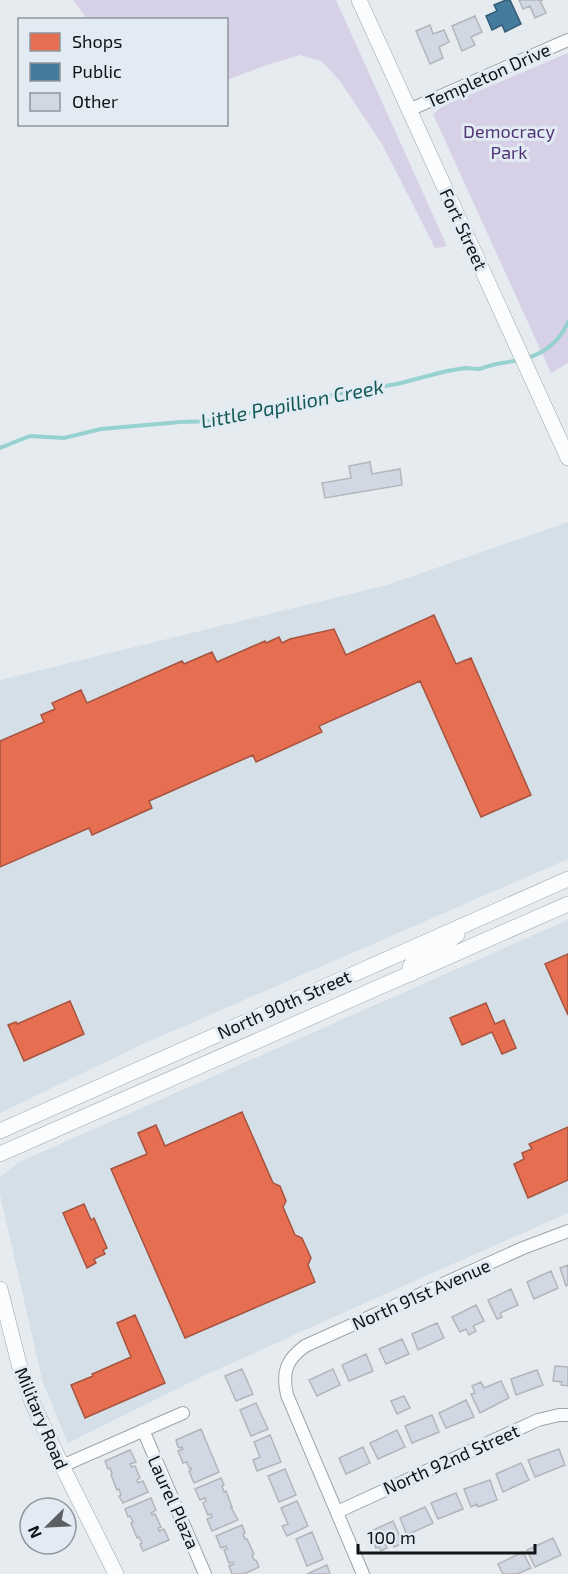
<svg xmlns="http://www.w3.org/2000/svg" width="568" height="1574" font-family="'Exo 2',sans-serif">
<rect width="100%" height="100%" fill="#e6ebef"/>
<path fill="#d5dfe8" d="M568 522V859L143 1044 0 1113V680L387 585Z
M568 920V1213L394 1290 203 1376 68 1443 43 1383 0 1195V1177L19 1162Z"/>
<path fill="#d7d1e8" d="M73 0H336L447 246 435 248 382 144 340 81 321 61 300 55 261 67 227 80 226 20 87 19Z
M568 53V363L551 373 433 114 443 106Z"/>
<path fill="#e76f51" stroke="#a6533f" stroke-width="1.5" d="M434 615 456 664 471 658 531 795 481 817 420 681 319 726 322 732 256 762 253 755 149 801 152 808 92 835 89 828 0 867V741L44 722 41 715 55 709 52 703 81 690 87 703 182 661 184 664 212 652 217 662 265 641 266 643 279 637 282 643 290 639 334 629 346 655Z
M568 954V1015L545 964Z
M70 1001 84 1034 24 1061 8 1025 16 1022 17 1024Z
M486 1003 495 1024 504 1020 516 1048 502 1054 492 1032 462 1045 450 1018Z
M242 1112 273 1183 280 1186 286 1201 283 1207 295 1235 302 1238 311 1258 308 1265 315 1282 185 1338 111 1169 147 1154 138 1133 156 1125 165 1146Z
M568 1127V1180L528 1198 514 1164 524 1159 522 1153 532 1149 529 1144Z
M84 1204 91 1220 94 1218 107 1248 103 1250 105 1254 94 1259 96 1263 87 1268 63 1213Z
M135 1315 165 1383 85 1418 71 1385 93 1376 92 1374 131 1357 117 1323Z"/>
<path fill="#457b9d" stroke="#355c74" stroke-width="1.5" d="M506 0H510L521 24 505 32 502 25 492 30 486 16 497 11 494 5Z"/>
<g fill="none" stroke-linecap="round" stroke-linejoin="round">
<path stroke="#97d2d0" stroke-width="4" d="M527 358C547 352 560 340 568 322
M0 448 30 436 64 438 101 429 180 422 214 421 342 393 397 384 447 371 465 368 479 369 496 364 520 360"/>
</g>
<path fill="#d2d7e4" stroke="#b2b5b9" stroke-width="1.5" d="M519 0H543L540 1 546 13 535 18 530 6 523 9Z
M475 16 482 32 471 37 475 45 462 51 452 26Z
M430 25 433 34 444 30 449 42 439 47 443 58 430 64 416 31Z
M370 462 372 474 400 469 402 485 325 498 322 483 351 478 349 466Z
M568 1265V1285L566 1286 560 1268Z
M551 1271 558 1288 534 1299 527 1282Z
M511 1289 518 1305 500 1313 502 1317 497 1319 488 1300Z
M476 1305 484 1321 473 1326 476 1331 469 1335 466 1329 460 1332 452 1317Z
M437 1323 444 1338 418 1350 412 1334Z
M402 1339 409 1354 386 1364 379 1349Z
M366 1354 373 1371 349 1381 342 1365Z
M555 1366 568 1367V1386L561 1385 562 1382 553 1381Z
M242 1369 253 1394 236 1401 225 1376Z
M333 1369 340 1385 317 1396 309 1380Z
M537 1370 543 1385 516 1395 511 1379Z
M501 1381 509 1398 480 1413 471 1394 475 1393 472 1386 481 1382 484 1388Z
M404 1396 410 1408 397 1414 391 1401Z
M466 1400 474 1417 446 1428 439 1413Z
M256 1403 268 1429 251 1436 240 1410Z
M432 1415 439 1432 412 1443 405 1426Z
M201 1429 219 1472 194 1483 189 1471 191 1470V1468H189L187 1462 183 1463 178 1451 183 1449 182 1447 180 1448 178 1447 176 1440Z
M397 1430 405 1447 378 1459 370 1443Z
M270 1435 281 1462 257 1471 253 1460 260 1457 254 1442Z
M363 1447 370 1463 346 1474 339 1458Z
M559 1449 565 1465 535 1477 528 1460Z
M130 1450 136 1462 130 1464 132 1467 135 1466 140 1478 137 1480 138 1483 143 1481 148 1492 123 1503 119 1496 121 1495 119 1489 117 1490 111 1475 112 1474 110 1468 108 1469 105 1461Z
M521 1463 529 1480 503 1492 496 1474Z
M285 1469 296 1495 279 1502 268 1476Z
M221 1478 224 1485 222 1486 224 1492 226 1491 232 1507H231L238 1520 212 1531 207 1519 212 1517 211 1514 208 1515 203 1503 206 1501 205 1498 200 1500 195 1489Z
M490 1480 497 1500 478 1507 477 1504 471 1507 464 1489Z
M456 1493 463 1509 438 1519 431 1503Z
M151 1498 156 1510 151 1513 152 1515 155 1514 161 1527 158 1528 159 1531 164 1529 169 1540 143 1551 140 1544 142 1543 139 1537 137 1538 131 1523 133 1522 130 1516 128 1517 125 1509Z
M297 1501 308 1526 287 1536 282 1526 288 1524 281 1508Z
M425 1507 433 1523 407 1535 400 1518Z
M393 1521 403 1543 394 1547 391 1541 385 1544 387 1548 381 1551 379 1547 376 1548 369 1532Z
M242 1525 245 1533 243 1534 245 1539H247L254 1554 252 1555 254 1560H256L259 1567 244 1574H232L229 1566 234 1564 233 1562 229 1563 224 1550 227 1549 226 1546 221 1548 216 1536Z
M312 1532 323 1559 307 1566 296 1539Z
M553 1538 561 1555 535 1567 527 1550Z
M523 1552 531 1568 517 1574H503L498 1564Z
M327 1565 330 1574H307Z"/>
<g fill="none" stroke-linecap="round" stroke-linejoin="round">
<g stroke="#a0a4a7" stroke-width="14">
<path id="minor" d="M409 110 568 40
M143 1430 205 1574
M62 1466 183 1413
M337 1512 538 1420 559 1415H568
M363 1574 287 1395C282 1372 286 1360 305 1346L523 1248 568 1231"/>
</g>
<g stroke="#a0a4a7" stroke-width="16">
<path id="major" d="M359 0 568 458
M411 974 410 967 413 962 439 948 457 935
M0 1131 568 879
M0 1154 568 904
M0 1289 19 1364 32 1402 62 1466 116 1574"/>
</g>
<use href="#minor" stroke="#fbfcfd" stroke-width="12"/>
<use href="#major" stroke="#fbfcfd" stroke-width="15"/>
</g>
<g text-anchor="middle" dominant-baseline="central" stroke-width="6" stroke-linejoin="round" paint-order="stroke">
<g font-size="18" fill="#101316" stroke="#e2ebf3">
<text transform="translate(488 75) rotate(-24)">Templeton Drive</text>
<text transform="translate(464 229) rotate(65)">Fort Street</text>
<text transform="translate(284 1004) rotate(-24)">North 90th Street</text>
<text transform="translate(421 1294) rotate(-24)">North 91st Avenue</text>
<text transform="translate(42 1418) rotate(67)">Military Road</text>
<text transform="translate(451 1459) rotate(-24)">North 92nd Street</text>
<text transform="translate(174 1502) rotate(66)">Laurel Plaza</text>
</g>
<g font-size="18" fill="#523577" stroke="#e2ebf3">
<text x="509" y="131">Democracy<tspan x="509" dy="21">Park</tspan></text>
</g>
<g font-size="20" font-style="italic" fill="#135a57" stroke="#e2ebf3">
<text transform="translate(292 403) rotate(-11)">Little Papillion Creek</text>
</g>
</g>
<rect x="18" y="18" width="210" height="108" fill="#e2ebf3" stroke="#8e959b" stroke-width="1.5"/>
<rect x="30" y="33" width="30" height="18" fill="#e76f51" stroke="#8e959b" stroke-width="1.5"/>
<text x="72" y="48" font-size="18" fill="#101316">Shops</text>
<rect x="30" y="63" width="30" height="18" fill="#457b9d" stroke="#8e959b" stroke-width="1.5"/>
<text x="72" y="78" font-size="18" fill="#101316">Public</text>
<rect x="30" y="93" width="30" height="18" fill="#d2d7e4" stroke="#8e959b" stroke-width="1.5"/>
<text x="72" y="108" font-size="18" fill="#101316">Other</text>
<g transform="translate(48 1526) rotate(246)"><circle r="28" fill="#e2ebf3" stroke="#8e959b" stroke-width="1.5"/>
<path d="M0-4.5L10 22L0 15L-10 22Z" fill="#5b5f62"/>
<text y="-9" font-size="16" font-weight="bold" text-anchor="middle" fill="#101316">N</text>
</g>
<path d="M358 1544v9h177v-9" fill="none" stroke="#101316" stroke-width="3"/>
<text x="367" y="1544" font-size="18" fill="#101316" stroke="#e2ebf3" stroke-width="4.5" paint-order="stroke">100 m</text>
</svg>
